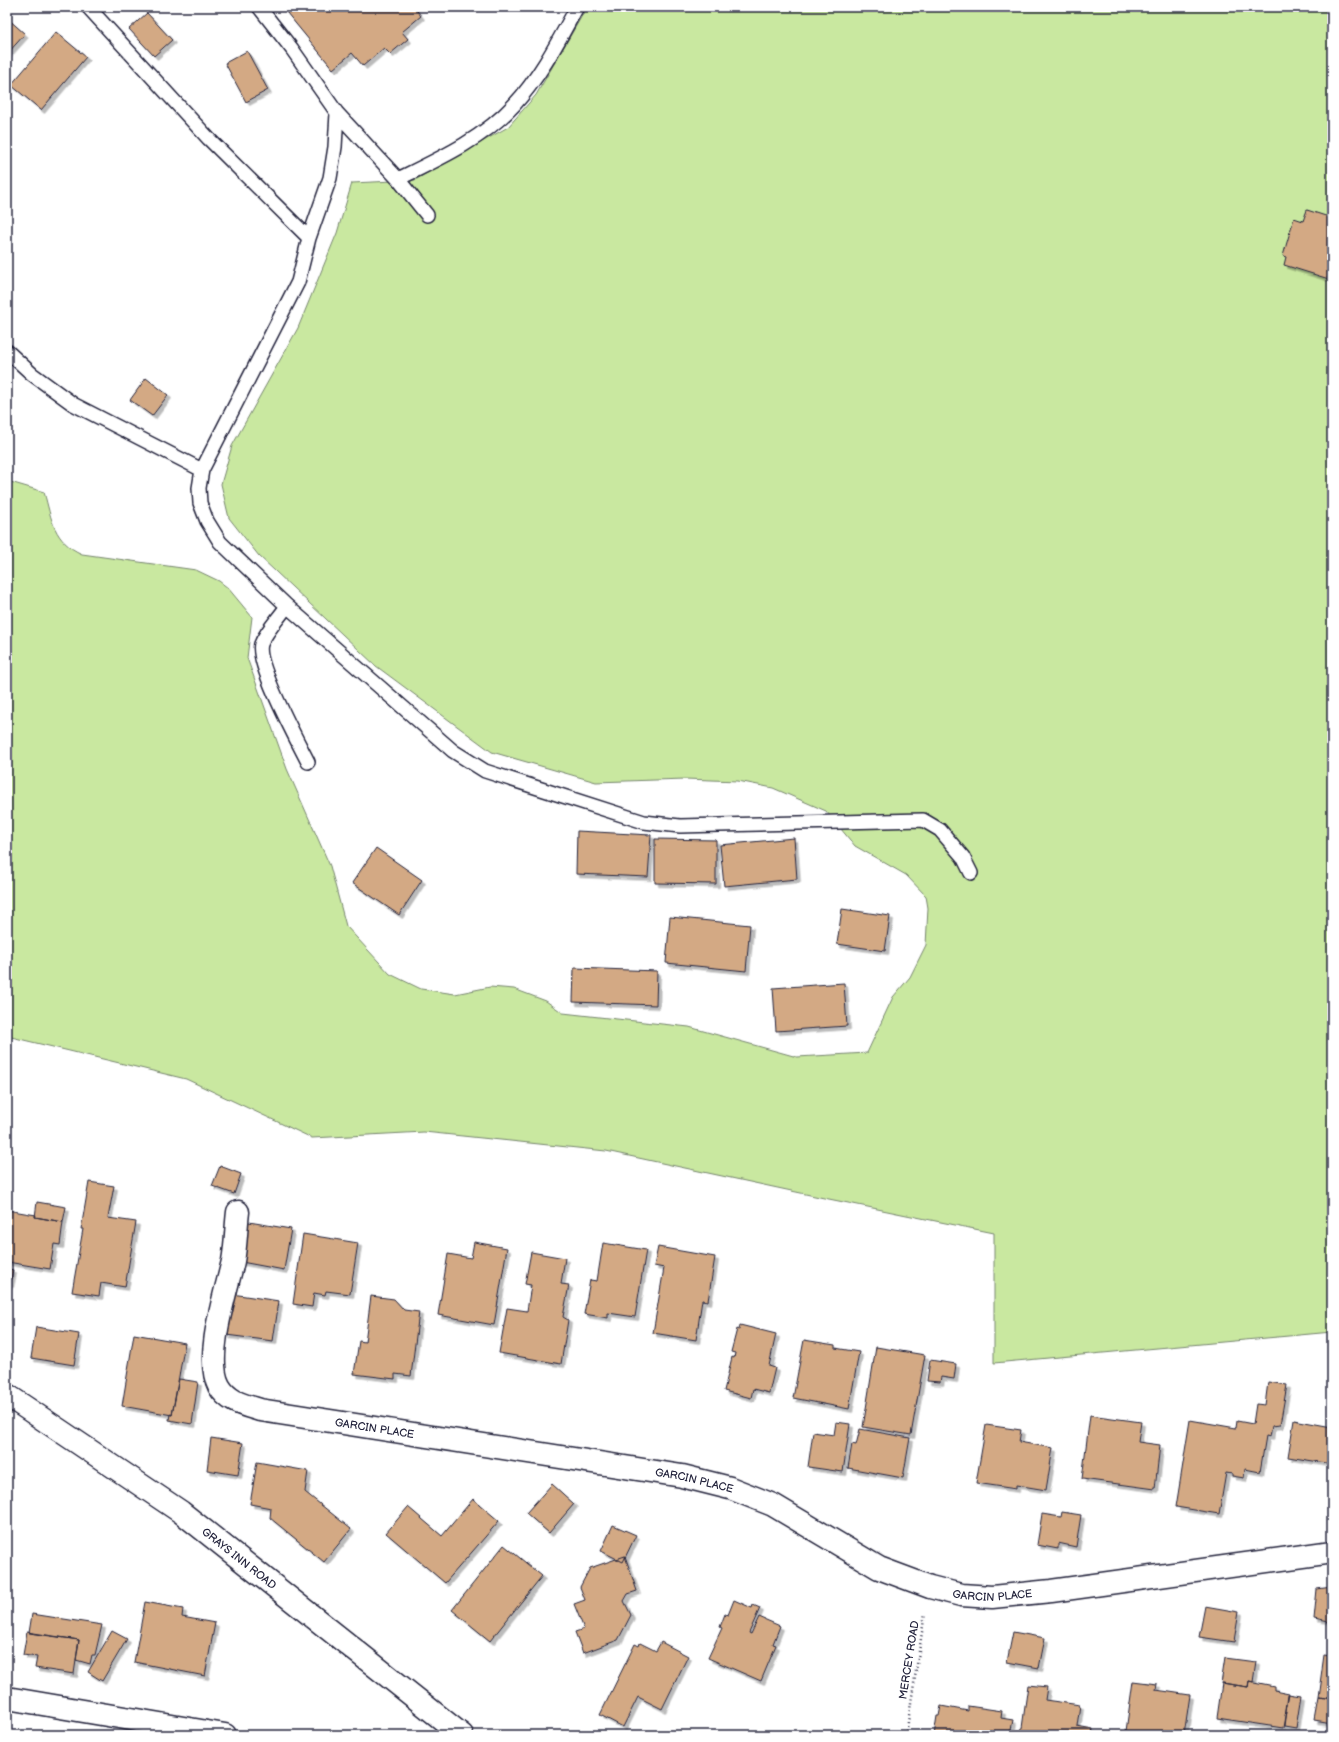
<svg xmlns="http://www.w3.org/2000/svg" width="1339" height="1742" font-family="'Balsamiq Sans',sans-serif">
<defs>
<filter id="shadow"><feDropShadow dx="3.5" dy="3.5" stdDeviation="0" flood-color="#0004"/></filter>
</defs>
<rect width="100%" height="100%" fill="#fff"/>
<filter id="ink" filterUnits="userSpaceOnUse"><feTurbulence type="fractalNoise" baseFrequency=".025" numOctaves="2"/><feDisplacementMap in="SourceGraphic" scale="8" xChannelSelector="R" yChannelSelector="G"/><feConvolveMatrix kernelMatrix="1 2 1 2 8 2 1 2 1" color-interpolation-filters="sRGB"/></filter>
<g filter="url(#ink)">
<path fill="#c9e8a0" stroke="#76856e" d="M587 7H1332V1332L994 1363V1233L824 1198 606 1151 424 1132 312 1138 186 1079 7 1036V481L44 492C52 520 53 541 82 554L196 570 219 581 228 588 252 617 247 658 287 769 330 866 346 926 390 974 421 989 455 994 490 987 514 989 546 1001 563 1013 689 1027 797 1057 867 1053 893 997 910 977 926 945 928 908 926 896 906 875 855 846 826 811 773 788 738 781 685 779 596 782 492 752 376 666 259 556 229 518 221 484 232 446 298 328 337 233 352 183 415 180 508 127 536 95Z"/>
<path fill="#d3a984" stroke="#22223b" filter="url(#shadow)" d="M282 7H414L421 16 402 32 408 39 390 54 384 48 363 66 352 53 333 69Z
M147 13 172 40 154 56 129 29Z
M7 18 25 34 7 54Z
M56 32 86 57 41 110 11 85Z
M247 51 268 90 246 102 225 63Z
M1307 210 1332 218V280L1284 265 1286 257 1283 256 1294 218 1303 221Z
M146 378 168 395 152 416 130 400Z
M577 831 651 835 648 877 576 874Z
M794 838 797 879 724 886 720 845Z
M655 839 716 840V884L655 883Z
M376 848 422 880 399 915 352 883Z
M842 909 890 916 885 951 837 944Z
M670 917 750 925 746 971 666 963Z
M574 968 657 971 656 1005 573 1002Z
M844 983 847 1026 776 1031 773 988Z
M220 1166 241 1174 234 1194 212 1186Z
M89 1182 114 1186 108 1218 136 1222 125 1287 101 1283 99 1296 72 1292 83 1229H81Z
M37 1202 66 1207 63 1222 35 1217Z
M7 1210 36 1215 35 1217 63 1222 60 1245 54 1244 50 1269 7 1262Z
M243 1221 291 1229 284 1270 236 1261Z
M303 1234 358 1243 350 1294 326 1291 325 1295 314 1293 312 1307 293 1304Z
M474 1242 507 1248 494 1325 438 1315 448 1254 471 1258Z
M603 1243 646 1250 635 1317 608 1313V1318L584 1314 590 1280 597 1281Z
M658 1247 715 1257 708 1301 702 1300 696 1340 653 1333 664 1268 654 1266Z
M531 1252 565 1258 561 1284 569 1285 563 1317 568 1320 561 1364 499 1353 507 1308 527 1311 531 1285 525 1284Z
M7 1268 13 1270 10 1284H7Z
M232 1294 279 1301 273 1341 226 1335Z
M371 1296 394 1299 404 1310 419 1312 411 1376 395 1374V1379L354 1374 359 1341 365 1342Z
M740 1325 776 1334 769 1366 775 1368 769 1393 753 1389 751 1398 724 1391 732 1357 734 1358 735 1353 731 1352 737 1329 739 1330Z
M36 1327 79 1334 74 1365 31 1358Z
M134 1334 185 1343 172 1415 122 1406Z
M804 1340 835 1345V1348L859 1352 849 1409 793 1398Z
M876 1347 925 1355 911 1435 863 1427Z
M930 1360 956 1364 954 1379 941 1377 940 1382 927 1381Z
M179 1379 198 1382 192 1424 169 1420 170 1414 172 1415Z
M1268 1382 1287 1385 1280 1425 1272 1426 1270 1437 1266 1436 1260 1472 1245 1469 1244 1478 1232 1476V1474L1226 1473 1219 1514 1176 1507 1190 1420 1236 1428 1237 1421 1253 1424 1256 1404 1265 1405Z
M1090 1415 1141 1422 1138 1442 1160 1445 1155 1489 1082 1479Z
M1294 1420 1332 1427V1464L1288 1457Z
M836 1422 850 1424 843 1472 808 1467 813 1432 834 1435Z
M986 1425 1021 1430 1019 1442 1053 1448 1046 1490 1016 1485V1489L976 1483Z
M860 1429 910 1438 903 1478 848 1468 852 1444 856 1445Z
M211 1438 243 1443 238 1475 207 1470Z
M257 1462 308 1471 305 1492 351 1529 324 1562 270 1518 271 1508 250 1504Z
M552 1484 574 1504 549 1533 526 1513Z
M473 1499 499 1521 445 1583 386 1533 408 1507 442 1536Z
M1062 1512 1081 1515 1076 1547 1058 1543V1549L1037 1545 1042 1514 1061 1517Z
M613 1525 636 1535 623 1562 601 1551Z
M504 1545 542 1576 490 1641 452 1610Z
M625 1556 637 1591 628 1594 624 1601 631 1615 618 1640 583 1653 575 1632 584 1629 574 1604 585 1600 580 1587 590 1568Z
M1332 1587V1620L1329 1622 1314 1619 1317 1589Z
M734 1600 752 1608 753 1605 760 1608 749 1633 751 1634 759 1617 780 1626 773 1644 776 1645 761 1681 708 1658 722 1628 720 1627 725 1614 728 1615Z
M145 1602 183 1609 182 1617 215 1623 205 1676 134 1662Z
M1205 1606 1239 1612 1234 1642 1199 1637Z
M32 1614 102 1625 95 1655H92L90 1664 76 1660 79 1640 29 1633Z
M112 1631 127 1639 102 1681 88 1672Z
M27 1632 79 1640 74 1674 35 1668 37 1657 23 1655Z
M1013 1632 1045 1638 1039 1668 1007 1662Z
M661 1642 688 1656 662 1709 638 1697 623 1727 600 1715 635 1644 639 1646 640 1643 656 1651Z
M1324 1655 1332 1656V1700L1318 1698Z
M1225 1658 1256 1662 1253 1682 1249 1681 1248 1687 1222 1683 1221 1684Z
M1133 1681 1157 1684 1156 1690 1190 1695 1184 1735H1152L1126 1731Z
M1249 1681 1274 1686V1690L1289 1693 1283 1728 1217 1718 1222 1683 1248 1687Z
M1028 1685 1047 1687 1045 1700 1080 1705 1077 1726 1093 1729 1092 1735H1021Z
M1288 1694 1301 1696 1296 1728 1284 1726Z
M1318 1698 1332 1700V1723L1314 1720Z
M941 1706 968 1711V1706L1002 1711 1001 1718 1013 1720 1010 1735H934L937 1716H939Z"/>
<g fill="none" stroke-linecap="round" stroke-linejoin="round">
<g stroke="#22223b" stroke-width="16">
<path id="lane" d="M88 7 209 139 309 238
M259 7 292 49 337 113 398 179 427 215
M398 179C439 159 483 139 514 105 540 77 559 40 577 7
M7 351 32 374 73 404 202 470 298 282 309 238 330 178 335 147 337 113
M202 470 199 488 200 503 207 521 220 542 287 606 453 751 485 771 644 822 680 826 923 820 940 830 963 857 971 873
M287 606C279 618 266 631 261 644 255 663 298 742 308 762"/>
</g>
<g stroke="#22223b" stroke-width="25">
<g id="street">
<path id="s1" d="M238 1212C236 1228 236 1245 233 1261 226 1292 204 1358 219 1386 228 1402 244 1405 260 1410L682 1476 730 1488 773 1505 879 1568 930 1587 961 1595 992 1597 1051 1591 1332 1552"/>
<path d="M7 1698 225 1735"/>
</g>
</g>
<g stroke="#22223b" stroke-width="25">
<g id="secondary">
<path id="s2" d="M7 1395 181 1512 462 1735"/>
</g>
</g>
<path stroke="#22223b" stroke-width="2.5" stroke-dasharray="1 3" stroke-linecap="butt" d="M906 1735 925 1613"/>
<use href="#lane" stroke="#fff" stroke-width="13"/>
<use href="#street" stroke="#fff" stroke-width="22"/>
<use href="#secondary" stroke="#fff" stroke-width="22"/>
</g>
</g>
<g text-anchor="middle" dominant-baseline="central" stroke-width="3" stroke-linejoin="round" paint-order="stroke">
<g font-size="11" fill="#22223b" stroke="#fff">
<text stroke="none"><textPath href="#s1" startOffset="342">GARCIN PLACE</textPath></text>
<text stroke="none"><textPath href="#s1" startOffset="666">GARCIN PLACE</textPath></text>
<text stroke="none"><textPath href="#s2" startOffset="284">GRAYS INN ROAD</textPath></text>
<text stroke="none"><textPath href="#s1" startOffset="990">GARCIN PLACE</textPath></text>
<text transform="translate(909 1660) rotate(-81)">MERCEY ROAD</text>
</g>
</g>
<rect width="1339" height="1742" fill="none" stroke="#fff" stroke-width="24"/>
<rect x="12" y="12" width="1315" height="1718" fill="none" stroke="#22223b" stroke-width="1.5" filter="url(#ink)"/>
</svg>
